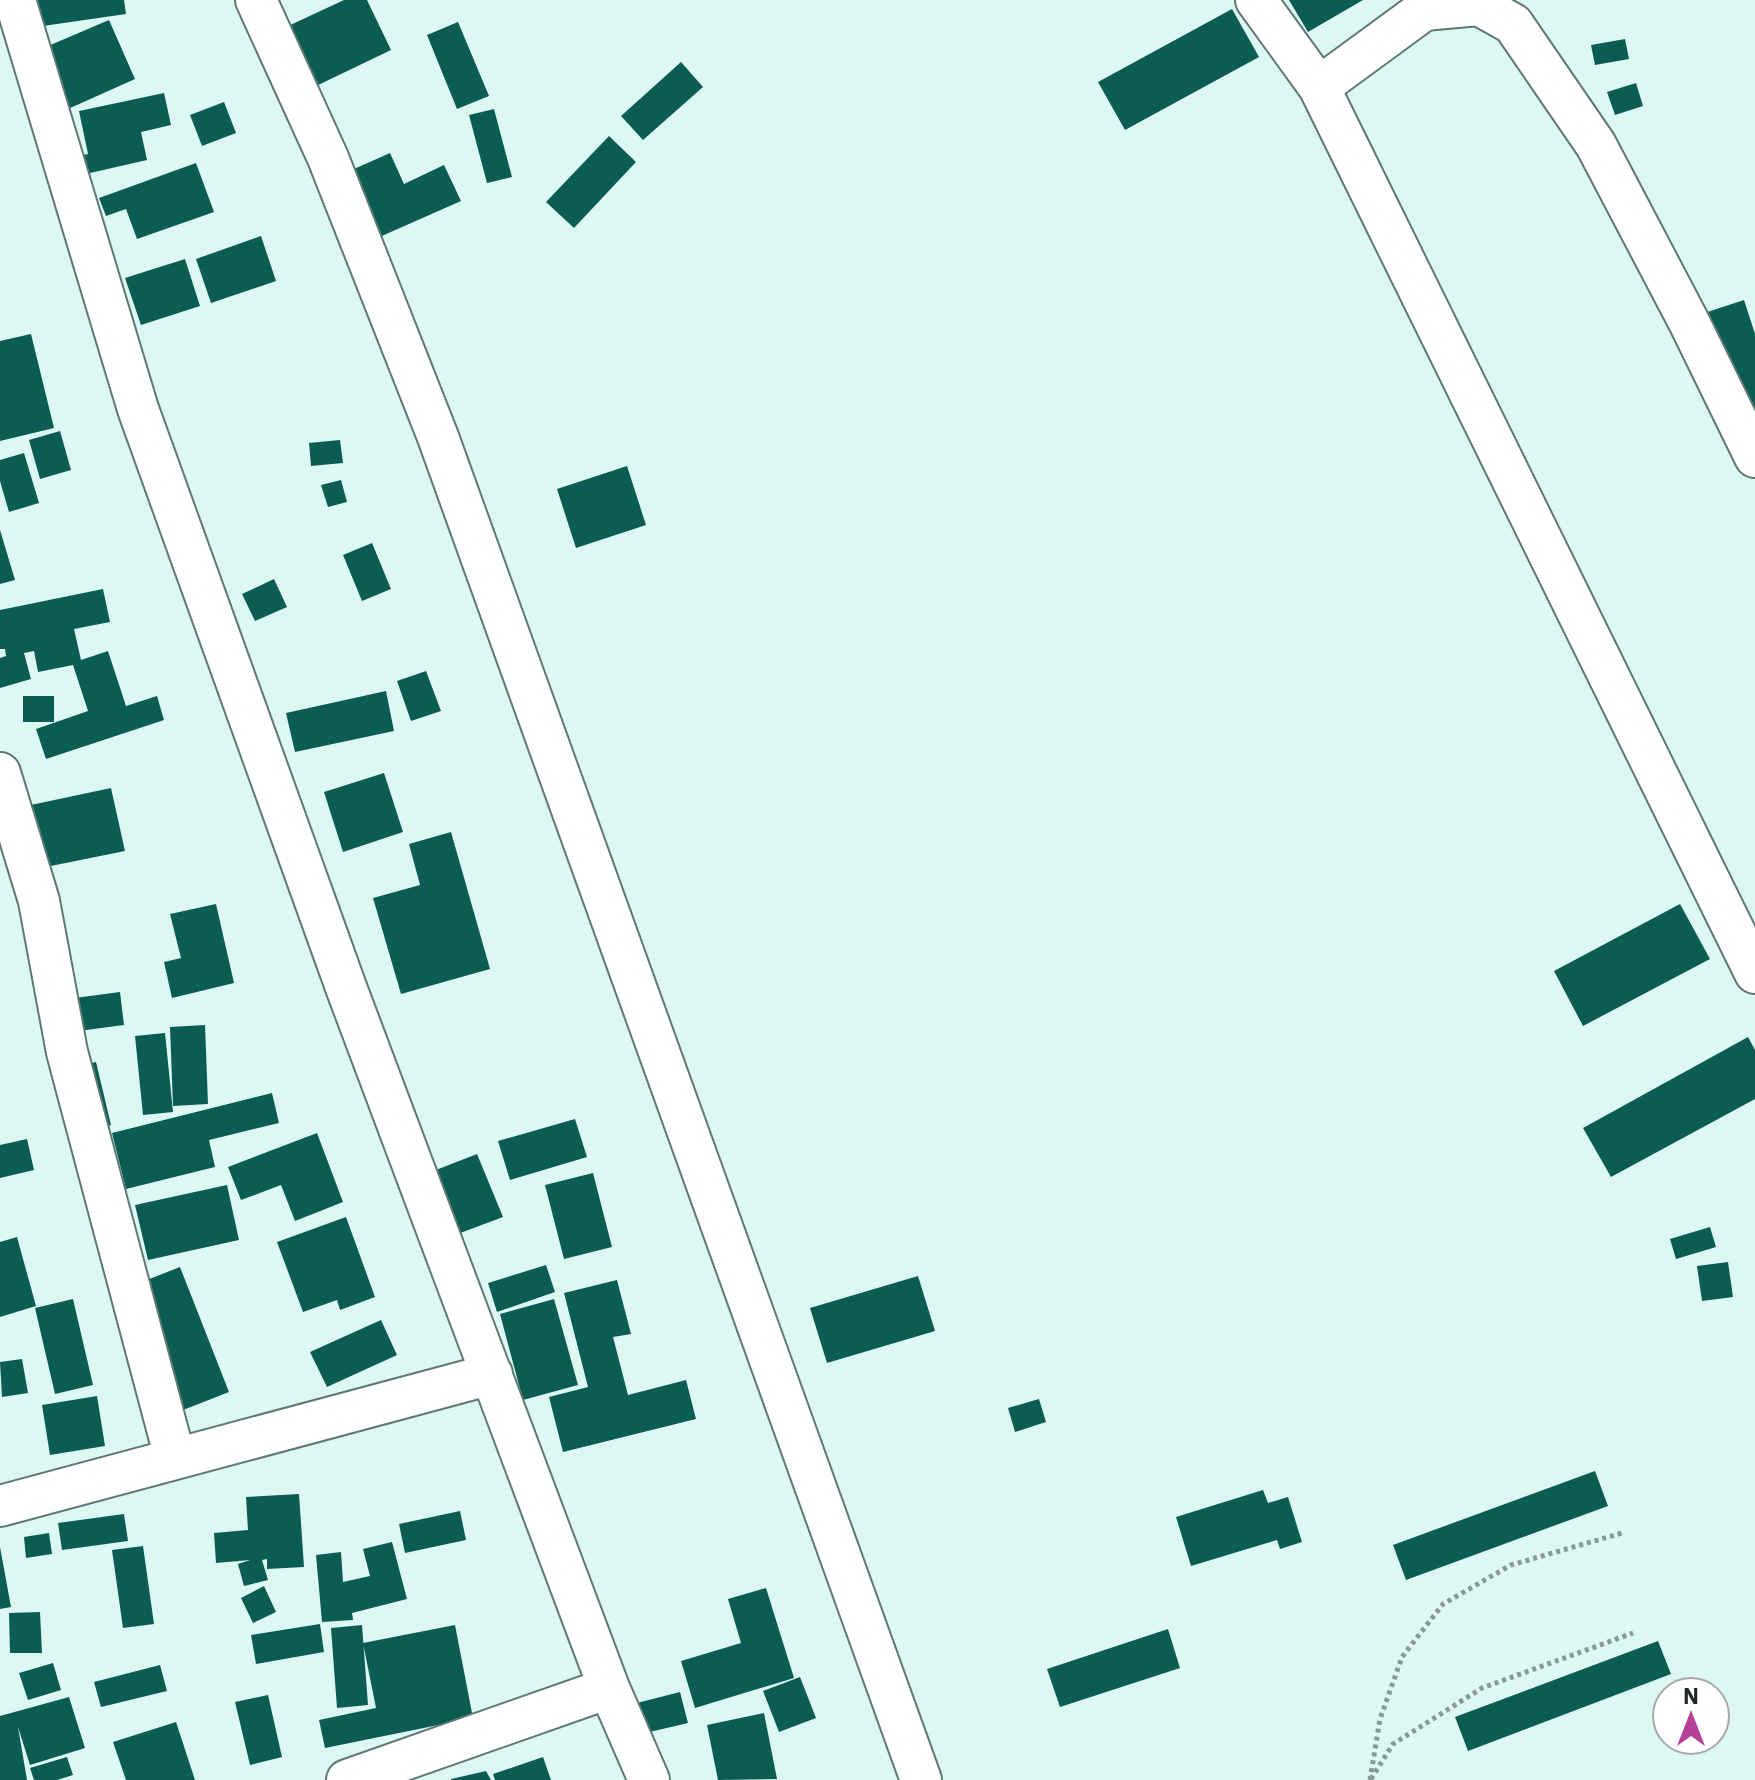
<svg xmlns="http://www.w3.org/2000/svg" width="1755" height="1780" font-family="'IBM Plex Sans',sans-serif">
<rect width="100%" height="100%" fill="#ddf8f3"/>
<path fill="#0b5d54" d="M32 0H124L126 14 36 27Z
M344 0H367L391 50 314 87 286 27Z
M1289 0H1363L1308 32Z
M1232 9 1259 57 1125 130 1098 82Z
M109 20 135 79 68 109 41 49Z
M458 22 489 96 457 109 427 35Z
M1625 39 1629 59 1595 65 1591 45Z
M681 62 703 87 643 140 621 116Z
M1636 83 1643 106 1615 115 1607 92Z
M164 93 171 125 141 132 147 160 77 176 73 157 88 154 79 111Z
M224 102 236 133 202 146 190 115Z
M494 109 512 177 487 183 469 115Z
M609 136 636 162 574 228 546 202Z
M390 153 404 184 444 165 461 201 375 239 345 173Z
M196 163 214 212 137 239 126 209 106 216 99 198Z
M261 236 276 281 211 303 196 259Z
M185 259 200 306 141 325 125 278Z
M1744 300 1755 334V459L1692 317Z
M31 334 54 428 0 441V341Z
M60 431 71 470 40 479 29 440Z
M340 440 343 463 311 466 309 443Z
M24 453 39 503 9 512 0 481V460Z
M627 466 646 525 576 548 557 489Z
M341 480 347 502 328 507 321 485Z
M0 530 15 580 0 584Z
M372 543 391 589 362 601 343 555Z
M274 579 287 607 255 621 242 594Z
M103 589 110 622 74 629 81 660 108 651 126 706 157 696 164 720 46 759 36 729 88 711 73 665 38 672 34 651 24 653 31 679 0 688V658L6 656 5 649H0V610Z
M426 671 441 711 411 721 397 681Z
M386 691 394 731 295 752 286 713Z
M23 696H54V722H23Z
M384 773 403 832 343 852 324 792Z
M111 788 125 851 26 871 12 809Z
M451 832 490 969 401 994 373 898 420 885 409 844Z
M216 904 234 983 172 998 164 962 181 958 170 914Z
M1680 904 1710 959 1583 1026 1554 971Z
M120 992 124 1025 56 1034 52 1001Z
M205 1025 208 1104 173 1106 170 1027Z
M165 1033 173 1112 143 1115 135 1036Z
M1748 1037 1755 1050V1099L1611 1177 1583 1128Z
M96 1062 111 1125 82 1132 67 1068Z
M272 1093 279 1123 209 1140 215 1167 126 1189 112 1133Z
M575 1119 587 1157 510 1180 498 1141Z
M317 1133 343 1202 295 1221 281 1185 241 1200 228 1167Z
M27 1139 34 1170 0 1178V1145Z
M477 1154 503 1217 447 1238 423 1175Z
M593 1173 612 1247 564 1259 545 1185Z
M227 1185 239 1240 148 1260 135 1205Z
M346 1217 375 1297 340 1310 337 1300 303 1312 277 1242Z
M1710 1227 1716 1247 1676 1259 1670 1239Z
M17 1237 36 1306 0 1317V1242Z
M1728 1262 1733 1297 1702 1301 1697 1266Z
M546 1265 555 1292 497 1312 488 1283Z
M180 1267 229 1392 173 1414 124 1289Z
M918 1276 935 1331 827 1363 810 1308Z
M617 1280 631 1334 613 1337 628 1395 686 1380 696 1419 563 1452 549 1397 588 1387 564 1293Z
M73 1299 93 1385 55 1394 35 1308Z
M554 1299 578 1385 523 1400 500 1314Z
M381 1320 397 1355 327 1387 310 1352Z
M22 1359 28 1393 2 1397 0 1362Z
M97 1396 105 1446 50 1455 42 1405Z
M1039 1399 1046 1422 1015 1432 1008 1408Z
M1595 1471 1608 1506 1406 1580 1393 1545Z
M1263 1490 1268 1503 1288 1497 1302 1542 1280 1549 1277 1540 1191 1566 1176 1517Z
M299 1494 304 1567 267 1569V1559L262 1560 268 1580 244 1586 238 1564 250 1560 216 1563 214 1533 248 1530 246 1497Z
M460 1511 466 1540 405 1553 399 1524Z
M124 1514 128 1541 62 1550 58 1523Z
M49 1533 52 1554 26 1558 24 1537Z
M392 1542 407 1599 352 1613 353 1620 322 1622 316 1555 341 1552 343 1582 370 1576 363 1549Z
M143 1546 154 1624 123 1628 112 1550Z
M0 1547 11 1607 0 1609Z
M264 1586 276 1612 253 1623 241 1598Z
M766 1588 794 1678 695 1708 681 1661 741 1643 728 1599Z
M40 1612 42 1653H10L9 1613Z
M320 1624 324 1652 256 1664 251 1635Z
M362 1625 368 1705 337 1708 331 1628Z
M455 1625 473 1718 325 1748 319 1720 376 1708 363 1643Z
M1168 1629 1180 1668 1060 1707 1047 1669Z
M1658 1641 1671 1674 1468 1751 1455 1717Z
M53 1663 61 1690 28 1700 19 1673Z
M160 1665 167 1691 101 1707 94 1682Z
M800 1677 816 1718 779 1732 763 1691Z
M680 1692 688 1723 637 1735 629 1705Z
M268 1695 282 1757 250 1765 235 1702Z
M69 1697 85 1748 30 1765 18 1727 27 1780H0V1716Z
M764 1713 777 1779 718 1780 707 1725Z
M176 1722 195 1780H126L113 1742Z
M67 1757 73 1775 57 1780H34L30 1768Z
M543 1757 551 1780H495L493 1774Z
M486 1771 491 1780H451V1779Z"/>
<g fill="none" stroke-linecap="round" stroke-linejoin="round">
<g stroke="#5f7874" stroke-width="44">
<path id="minor" d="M15 0 138 409 347 990 609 1688 649 1780
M256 0 328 158 438 437 921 1780
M1256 0 1319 87 1755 973
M1319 87 1424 10 1479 5 1513 24 1596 145 1690 324 1755 457
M0 773 39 901 67 1052 175 1458
M0 1506 492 1374
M347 1780 609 1688"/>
</g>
<path stroke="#869995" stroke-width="5" stroke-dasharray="4 4" stroke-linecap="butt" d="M1371 1779 1393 1744 1482 1688 1633 1633
M1370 1780 1380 1719 1402 1657 1443 1604 1511 1565 1622 1533"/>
<use href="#minor" stroke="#fff" stroke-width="40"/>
</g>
<g transform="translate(1691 1716)"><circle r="38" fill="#ffffff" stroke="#a5a9a8" stroke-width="2"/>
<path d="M0-6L14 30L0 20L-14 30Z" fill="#b74198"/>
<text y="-12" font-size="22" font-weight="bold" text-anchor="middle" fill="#1e2826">N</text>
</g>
</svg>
